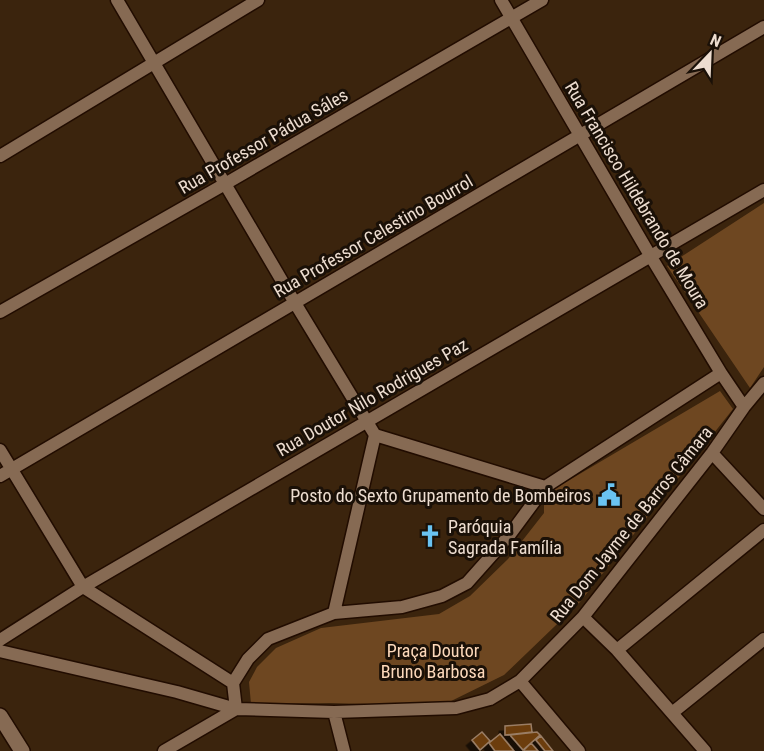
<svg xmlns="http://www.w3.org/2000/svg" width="764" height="751" font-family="'Roboto Condensed',sans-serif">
<defs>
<filter id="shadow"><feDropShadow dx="-5.5" dy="5.5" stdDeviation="0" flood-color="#0009"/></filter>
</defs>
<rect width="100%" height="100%" fill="#3b240d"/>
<path fill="#6e4721" d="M764 203V367L750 388 667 266Z
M720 391 733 409 580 602 504 675 441 706 330 703 251 704 249 682 257 667 276 648 321 628 439 614 470 596 508 559 544 513V495Z"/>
<path fill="#6c3e09" stroke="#9a7d65" stroke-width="1.5" filter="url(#shadow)" d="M531 724 532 732 505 735V726Z
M482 732 490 741 480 750 472 740Z
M537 732 540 735 523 750 510 735Z
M500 734 514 751H495L489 743Z
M541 736 553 751H545L536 740Z
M531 743 538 751H525L524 750Z"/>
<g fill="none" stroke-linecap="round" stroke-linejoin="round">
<g stroke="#210c00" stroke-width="15">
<path id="minor" d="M117 0 295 303 375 435 545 487
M501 0 651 257 721 373 744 407
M0 156 258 0
M0 312 225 184 542 0
M0 450 83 587 233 683
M712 453 764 509
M0 476 764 27
M334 613 375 435
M583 617 617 650 705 751
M0 640 83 587 764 190
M617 650 764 530
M0 651 177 692 236 709
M520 681 579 751
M236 709 233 683 248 659 268 639 334 613 402 607 442 596 467 583 508 537 545 487 721 373
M334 712 344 751
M672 713 764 639
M164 751 236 709 334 712 456 708 490 699 520 681 583 617 712 453 744 407 764 383"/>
</g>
<g stroke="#210c00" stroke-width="18">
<path id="tertiary" d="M0 716 22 751"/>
</g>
<use href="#minor" stroke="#866a53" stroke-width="12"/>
<use href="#tertiary" stroke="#866a53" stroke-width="15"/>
</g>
<defs>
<g id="civic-bare" transform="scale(1.8)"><path d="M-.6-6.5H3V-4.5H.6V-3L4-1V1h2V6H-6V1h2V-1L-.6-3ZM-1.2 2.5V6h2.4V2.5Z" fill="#6ac3f2" stroke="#1a1007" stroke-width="2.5" paint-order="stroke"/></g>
<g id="church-bare" transform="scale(1.8)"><path d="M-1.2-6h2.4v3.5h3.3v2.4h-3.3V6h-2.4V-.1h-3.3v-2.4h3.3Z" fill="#6ac3f2" stroke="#1a1007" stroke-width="2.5" paint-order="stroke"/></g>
</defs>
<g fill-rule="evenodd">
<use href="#civic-bare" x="609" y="495"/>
<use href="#church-bare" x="430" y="536"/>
</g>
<g text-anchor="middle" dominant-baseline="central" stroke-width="6" stroke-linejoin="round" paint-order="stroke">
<g font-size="18" fill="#edddd0" stroke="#1a1007">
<text transform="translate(263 141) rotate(-30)">Rua Professor Pádua Sáles</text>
<text transform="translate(637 195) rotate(59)">Rua Francisco Hildebrando de Moura</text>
<text transform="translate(373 236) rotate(-30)">Rua Professor Celestino Bourrol</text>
<text transform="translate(372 397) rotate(-30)">Rua Doutor Nilo Rodrigues Paz</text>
<text transform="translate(631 524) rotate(-51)">Rua Dom Jayme de Barros Câmara</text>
</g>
<g font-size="18" fill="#edddd0" stroke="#1a1007" text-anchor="end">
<text x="591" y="495">Posto do Sexto Grupamento de Bombeiros</text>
<text x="448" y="526" text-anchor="start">Paróquia<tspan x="448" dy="21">Sagrada Família</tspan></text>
</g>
<g font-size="18" fill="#fdd9bb" stroke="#1a1007">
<text x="433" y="650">Praça Doutor<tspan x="433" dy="21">Bruno Barbosa</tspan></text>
</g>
</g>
<g transform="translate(710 54) rotate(23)" stroke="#1a1007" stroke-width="4.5" paint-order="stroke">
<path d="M0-4.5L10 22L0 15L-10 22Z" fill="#edddd0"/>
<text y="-9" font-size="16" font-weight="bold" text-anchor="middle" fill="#edddd0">N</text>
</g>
</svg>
